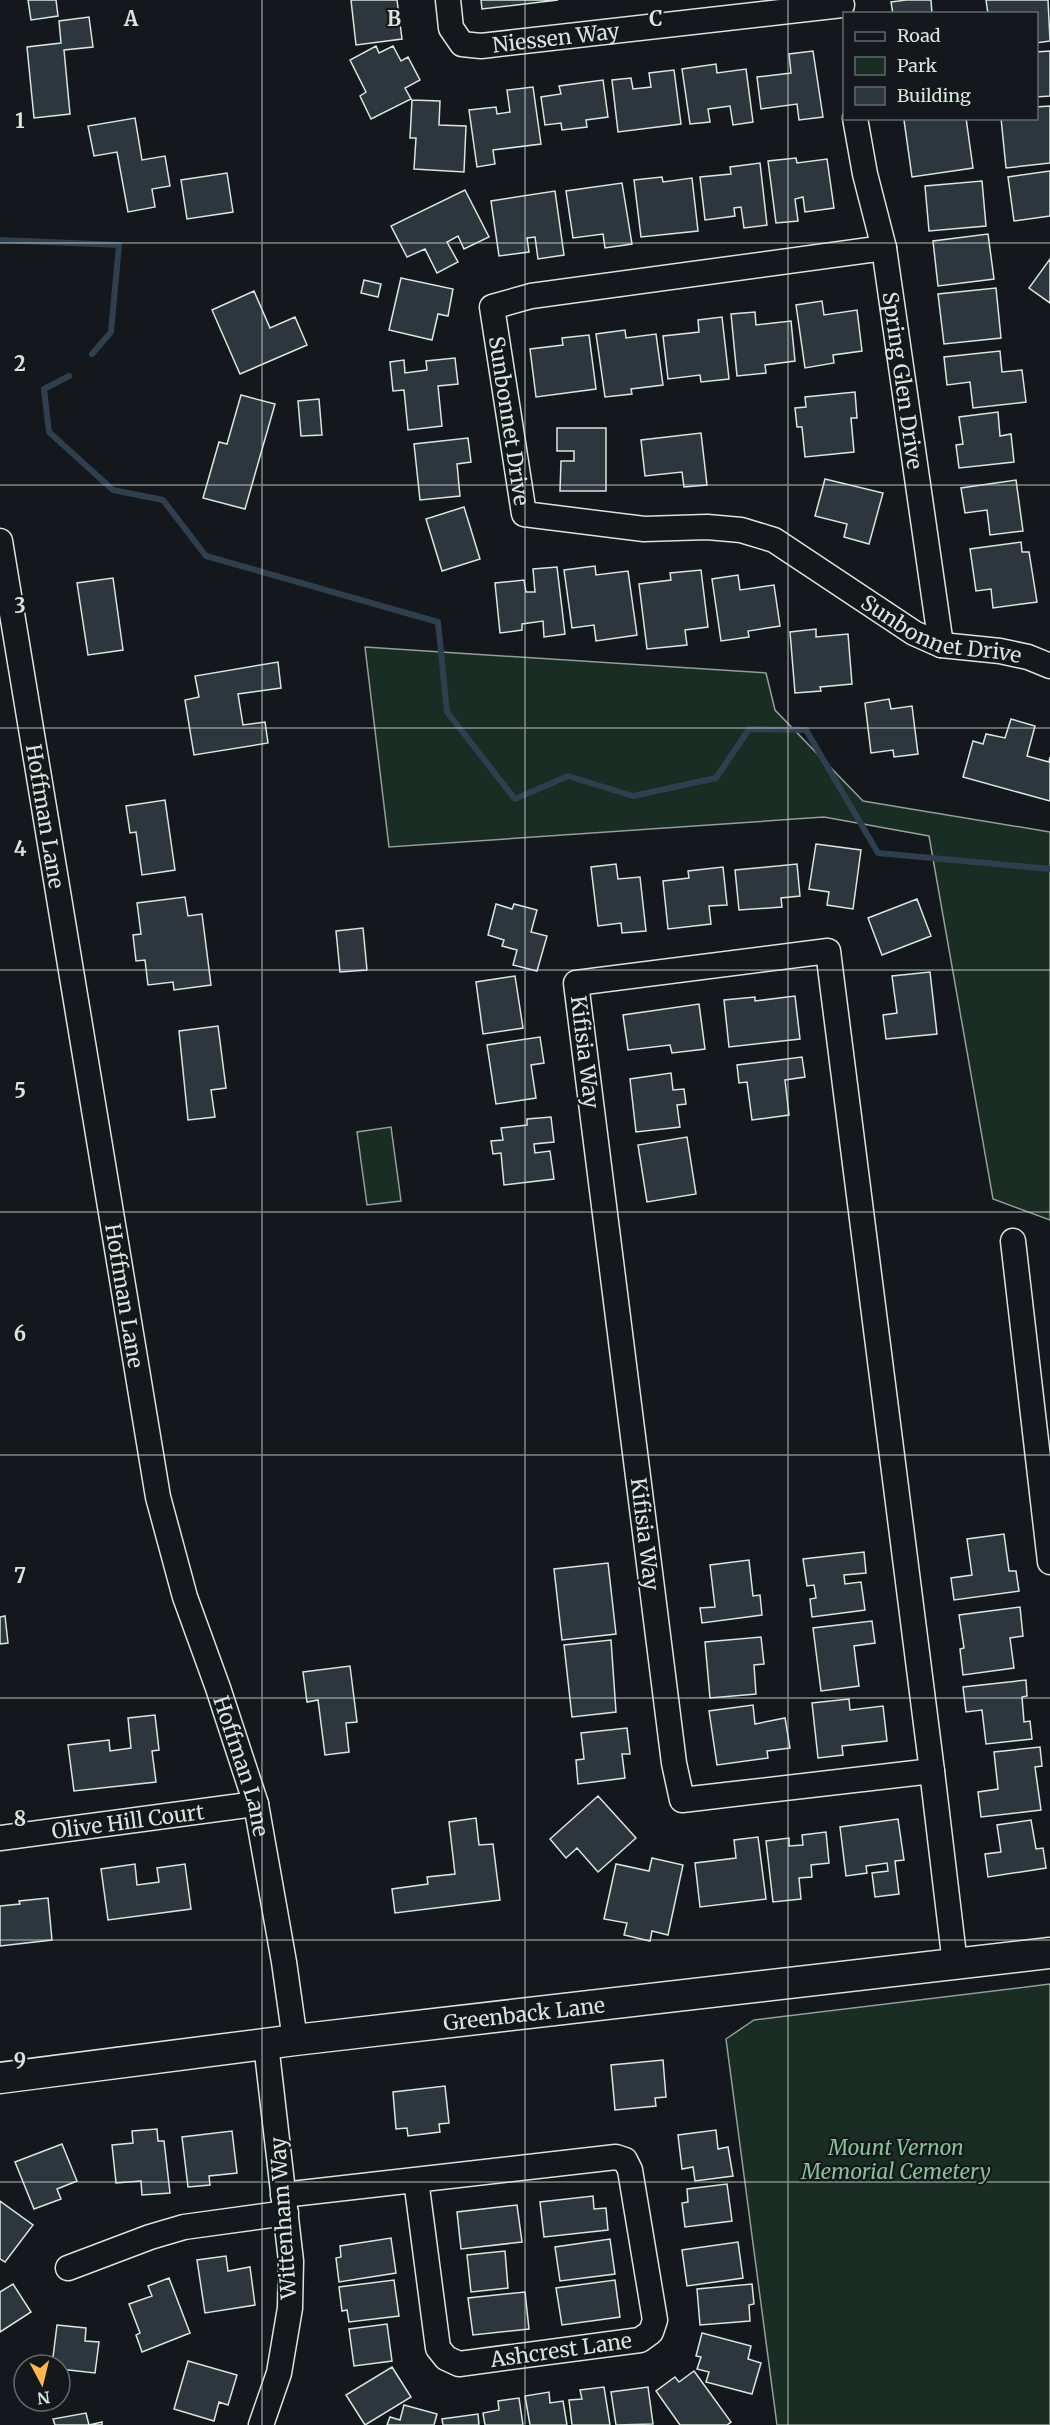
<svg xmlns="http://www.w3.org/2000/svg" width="1050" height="2425" font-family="Merriweather,serif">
<rect width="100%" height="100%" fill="#14181c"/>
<path fill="#1a2d24" stroke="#939e99" stroke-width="1.5" d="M365 647 766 673 775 710 863 801 1050 832V1220L993 1199 929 836 824 817 389 847Z
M391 1127 401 1201 367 1205 357 1132Z
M1050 1984V2425H777L726 2039 754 2020Z"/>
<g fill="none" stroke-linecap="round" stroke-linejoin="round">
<path stroke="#2f3f4d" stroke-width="6" d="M0 240 119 245 111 332 92 354
M69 376 44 389 49 432 113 490 163 500 206 556 438 622 447 712 515 799 568 776 633 796 716 778 749 729 806 730 878 853 1050 869"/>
</g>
<path fill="#2c363c" stroke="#d8e6dc" stroke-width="1.5" d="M28 0H56L58 16 31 20Z
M351 0H397L402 39 356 45Z
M481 0H558L482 9Z
M906 0H931L932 14H893L891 2Z
M986 0H1048L1050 41 1036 43V14H988Z
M89 17 93 47 64 50 70 114 34 118 27 47 61 43 59 21Z
M376 46 379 53 393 46 401 61 408 57 420 80 405 88 411 99 371 119 360 96 366 92 350 60Z
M813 51 823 117 799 120 797 104 761 109 757 77 791 73 789 54Z
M1050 51V96L1036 97V52Z
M716 64 717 73 746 69 753 122 733 125 730 106 708 109 710 122 690 124 682 69Z
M674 70 681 124 618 132 612 80 631 78 633 89 651 87 649 73Z
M603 80 608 117 586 120 587 127 562 130 561 123 545 125 541 97 561 94 559 86Z
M533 87 541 144 493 150 495 164 477 167 469 110 496 107 497 114 510 112 507 90Z
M412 100 440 101 439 125 466 126 464 172 414 169 416 138H410Z
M1050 106V163L1006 168 1001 118H1036V107Z
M135 118 142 160 165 156 170 186 152 189 155 207 128 212 117 152 94 156 88 126Z
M915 118H966L973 168 912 177 904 120Z
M796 158 797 163 827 159 834 208 805 212 803 197 795 199 798 221 776 223 768 161Z
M760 163 767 225 744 228 741 207 734 208 735 216 705 220 700 177 731 174 730 167Z
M1050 171V216L1014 221 1008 177Z
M227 173 233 212 187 219 181 180Z
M662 177 663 182 692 178 698 231 641 237 634 180Z
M982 181 986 226 929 231 925 186Z
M622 183 632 244 605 248 603 234 573 238 566 191Z
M465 190 489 237 464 249 458 236 447 242 458 262 437 273 425 249 407 257 391 226Z
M555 191 564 255 538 259 535 237 527 238 529 252 499 256 491 201Z
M988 234 994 279 938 286 933 241Z
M1050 259V303L1029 288Z
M401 278 453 289 448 316 438 314 432 340 389 330Z
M364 280 381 284 378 297 361 293Z
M996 288 1001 338 944 344 938 294Z
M254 291 270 328 295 317 307 345 240 374 212 310Z
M822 301 824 315 857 310 862 351 833 355 834 363 805 368 796 305Z
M755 312 756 325 791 321 795 361 765 365 766 373 737 376 731 314Z
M722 317 729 379 701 382 700 375 668 379 663 336 699 332 698 320Z
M625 330 626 338 656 334 663 385 631 389 632 394 605 397 596 334Z
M589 335 596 389 536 397 530 349 563 345 562 338Z
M1000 351 1002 372 1022 370 1026 402 973 408 970 382 947 385 944 357Z
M455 358 458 384 438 386 442 426 408 430 404 390 393 391 390 362 404 360 405 373 427 370 426 361Z
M855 392 857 418H851L854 452 805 457 802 427H797L795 408 806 407 805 397Z
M241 395 275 404 245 509 203 498 219 442 227 444Z
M319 399 322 435 301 436 298 401Z
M998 412 1000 436 1011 434 1014 462 959 468 956 445 963 444 959 417Z
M557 428H606V491H560L561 461H574V451H557Z
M701 433 707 485 684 487 682 472 645 476 641 440Z
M468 438 471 462 457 464 460 496 420 500 414 444Z
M825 479 883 493 869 544 844 537 847 524 815 516Z
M1016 480 1023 531 990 535 987 510 965 513 961 488Z
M464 507 480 559 442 571 426 519Z
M1021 542 1022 552H1029L1037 602 993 608 991 589 976 591 970 549Z
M595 566 596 575 628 571 637 635 596 641 594 625 572 628 564 570Z
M557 567 565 634 544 637 543 621 522 624V630L500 633 495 583 524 580 526 592H535L533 569Z
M701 570 708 627 685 630 687 645 647 649 639 584 671 580 670 573Z
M738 575 740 590 774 585 780 626 748 631 749 637 721 641 712 579Z
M113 578 123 650 88 655 77 583Z
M816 629V637L848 634 852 684 820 687 821 691 795 693 790 632Z
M278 662 281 688 238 694 243 725 265 722 268 743 194 755 185 700 199 697 195 676Z
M889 699 891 709 912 706 918 754 894 757 893 750 871 753 865 703Z
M1011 719 1035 726 1027 756 1049 762 1050 757V801L963 777 973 741 983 744 986 734 1005 738Z
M165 800 175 870 142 875 136 832 130 833 126 806Z
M816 844 861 850 853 909 827 905 829 892 809 889Z
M616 864 618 879 640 877 646 931 622 933 621 923 598 926 591 867Z
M797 864 800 896 781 898 782 907 739 910 735 870Z
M723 867 727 905 709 906 711 924 668 929 663 881 689 878 688 871Z
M185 897 188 916 202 914 211 985 174 990 173 982 148 985 145 960 136 961 133 935 141 934 137 903Z
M917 899 931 936 882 955 868 918Z
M496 904 512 909 514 904 537 910 531 932 547 936 537 971 513 965 517 950 502 946 504 940 488 935Z
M363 928 367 970 340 972 336 931Z
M930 972 937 1034 886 1039 883 1015 897 1013 892 976Z
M515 976 523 1028 483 1034 476 982Z
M795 996 800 1039 729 1047 724 1000 755 997V1001Z
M699 1004 705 1049 672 1053 670 1045 628 1050 623 1015Z
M218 1026 226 1088 211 1090 215 1117 188 1120 179 1031Z
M540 1037 544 1063 531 1065 536 1098 496 1104 487 1045Z
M802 1057 805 1077 785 1080 789 1115 752 1120 747 1082 739 1083 737 1065Z
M671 1073 673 1090 684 1089 686 1104 677 1105 680 1127 636 1132 630 1079Z
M551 1117 554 1142 534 1144 535 1153 550 1151 554 1179 504 1185 501 1153 493 1154 491 1141 503 1140 501 1128 527 1125V1119Z
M687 1137 696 1194 647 1202 638 1145Z
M1004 1534 1009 1571H1016L1019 1591 954 1600 951 1578 972 1575 967 1539Z
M864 1552 866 1573 844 1575 845 1584 861 1582 865 1610 812 1617 810 1599 816 1598 814 1585 807 1586 803 1559Z
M749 1560 753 1596 760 1595 762 1615 702 1623 700 1608 715 1607 710 1565Z
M608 1563 616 1634 562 1640 554 1569Z
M1020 1607 1023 1636 1010 1638 1014 1668 963 1675 960 1649 964 1648 959 1615Z
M5 1616 8 1643 0 1644V1617Z
M872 1621 875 1643 854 1646 859 1686 821 1691 813 1628Z
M761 1637 764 1664 754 1665 756 1694 710 1698 705 1642Z
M611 1640 616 1712 572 1717 564 1645Z
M350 1666 357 1722 346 1723 349 1752 325 1755 318 1700 307 1702 303 1672Z
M1026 1680 1027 1696 1022 1697 1024 1722 1030 1721 1032 1739 986 1744 982 1710 966 1712 963 1687Z
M849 1699 850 1710 883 1706 887 1741 842 1746 843 1755 818 1758 812 1703Z
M753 1705 755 1724 785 1718 790 1748 767 1751 768 1758 717 1765 709 1711Z
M155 1715 159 1750 152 1751 156 1782 74 1791 68 1745 109 1740 110 1751 131 1748 128 1718Z
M627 1728 630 1754H622L625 1778 578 1784 576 1760 584 1759 581 1733Z
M1040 1747 1042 1766 1035 1767 1041 1810 981 1817 978 1792 998 1789 994 1752Z
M598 1796 636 1838 598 1872 577 1848 566 1858 550 1839Z
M476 1818 479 1845 493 1844 500 1900 395 1913 392 1889 428 1884 427 1877 455 1874 449 1822Z
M898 1819 904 1860 895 1861 899 1894 875 1897 872 1873 888 1871 887 1863 866 1866 867 1873 846 1876 840 1827Z
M1031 1820 1036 1849 1043 1848 1046 1868 988 1877 985 1854 1001 1852 997 1825Z
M826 1832 829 1863 811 1865 812 1877 799 1878 801 1899 773 1902 766 1841 789 1838V1846L803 1845 802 1835Z
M758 1837 766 1899 700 1907 695 1863 736 1858 734 1840Z
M652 1858 683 1865 668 1935 652 1931 650 1941 624 1935 627 1923 604 1919 616 1864 649 1871Z
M135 1864 137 1885 159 1882 157 1868 185 1864 191 1909 108 1920 101 1869Z
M48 1898 52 1940 0 1946V1906L20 1904 19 1901Z
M663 2060 666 2097 655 2098 656 2106 615 2110 611 2065Z
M445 2086 449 2123 439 2124 440 2132 408 2136 407 2128 396 2129 393 2092Z
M157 2129 158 2141H164L170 2193 142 2195 141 2181 116 2183 112 2145 133 2143 132 2131Z
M716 2130 718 2149 728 2147 733 2176 695 2181 693 2167 682 2169 678 2135Z
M232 2131 237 2173 209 2176 210 2185 188 2187 182 2137Z
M62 2144 77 2181 57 2189 61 2199 34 2209 15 2162Z
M727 2184 732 2221 685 2227 682 2203 688 2202 687 2189Z
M593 2196 594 2209 606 2208 608 2230 544 2237 540 2202Z
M0 2201 33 2225 5 2262 0 2259Z
M517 2205 522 2242 461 2249 457 2212Z
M391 2238 396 2273 339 2282 336 2258 341 2257 340 2246Z
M610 2239 615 2274 560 2281 555 2247Z
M738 2242 743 2278 687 2286 682 2250Z
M505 2251 508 2288 471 2292 467 2255Z
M226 2256 228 2271 250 2267 255 2305 205 2313 197 2260Z
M169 2278 190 2333 142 2352 136 2335 140 2333 129 2304 152 2296 148 2286Z
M394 2280 399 2316 349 2322 347 2310 342 2311 339 2287Z
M615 2280 620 2317 562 2325 556 2288Z
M13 2284 31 2312 0 2332V2292Z
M752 2284 754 2304 749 2305 750 2321 700 2325 697 2289Z
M525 2292 529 2329 473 2335 468 2298Z
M387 2324 392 2361 354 2366 349 2329Z
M57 2325 86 2328 85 2341 99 2342 95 2373 60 2369V2365H52Z
M702 2333 751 2346 748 2359 761 2363 752 2394 706 2382 709 2372 697 2369 701 2357 696 2356Z
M188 2361 237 2375 228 2405 219 2402 214 2421 174 2409Z
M392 2367 411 2397 365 2425 346 2395Z
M694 2371 731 2422 727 2425H680L656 2391 675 2377 679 2382Z
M604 2387 610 2425H572L569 2400 582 2399 580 2390Z
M648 2387 653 2424 616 2425 611 2392Z
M549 2392 550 2403 563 2401 567 2425H530L525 2396Z
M519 2398 523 2425H485L483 2413 499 2410 498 2401Z
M404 2405 437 2414 434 2425H387L390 2417 400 2420Z
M86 2413 89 2425 102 2422V2425H55L53 2419Z
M478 2414 479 2425H443L442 2419Z"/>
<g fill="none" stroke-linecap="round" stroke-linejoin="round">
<g stroke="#d8e6dc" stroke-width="27">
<g id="minor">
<path id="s1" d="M448 0 451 28 462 44 481 46 842 5"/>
<path id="s2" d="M855 118 865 174 884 248 941 645"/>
<path id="s3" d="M884 248 531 296 492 307 524 514 644 529 707 527 741 530 774 540 914 633 941 645 1000 651 1028 657 1050 666"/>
<path id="s4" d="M0 541 158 1497 185 1597 218 1688 256 1804 284 1962 295 2040"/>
<path d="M828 951 932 1771 682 1800 674 1763 576 983Z"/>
<path d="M1013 1241 1050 1562"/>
<path d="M932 1771 955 1964"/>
<path id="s5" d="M0 1838 256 1804"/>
<path d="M283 2195 616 2157 625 2160 630 2170 655 2320 651 2332 640 2340 459 2364 446 2358 438 2348 416 2180"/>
<path d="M68 2268 150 2237 184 2227 286 2213"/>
<path d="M261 2425 279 2373 290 2308 291 2261 266 2044"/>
</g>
</g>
<g stroke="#d8e6dc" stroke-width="33">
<g id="major">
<path id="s6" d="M0 2078 295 2040 1050 1953"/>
</g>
</g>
<use href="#minor" stroke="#14181c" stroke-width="24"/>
<use href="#major" stroke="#14181c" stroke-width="30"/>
</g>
<path fill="none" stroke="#d8e6dc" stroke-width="1.5" stroke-opacity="0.55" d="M262 0V2425M525 0V2425M788 0V2425M0 243H1050M0 485H1050M0 728H1050M0 970H1050M0 1212H1050M0 1455H1050M0 1698H1050M0 1940H1050M0 2182H1050"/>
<g text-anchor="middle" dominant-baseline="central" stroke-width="4.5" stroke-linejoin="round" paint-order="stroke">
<g font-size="21" fill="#d8e6dc" stroke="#14181c">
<text stroke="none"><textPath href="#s1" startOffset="142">Niessen Way</textPath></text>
<text stroke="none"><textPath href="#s2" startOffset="267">Spring Glen Drive</textPath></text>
<text stroke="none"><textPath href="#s3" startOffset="512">Sunbonnet Drive</textPath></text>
<text stroke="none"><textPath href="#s3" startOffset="1052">Sunbonnet Drive</textPath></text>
<text stroke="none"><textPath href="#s4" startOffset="279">Hoffman Lane</textPath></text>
<text transform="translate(585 1052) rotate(83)">Kifisia Way</text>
<text stroke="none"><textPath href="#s4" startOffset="765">Hoffman Lane</textPath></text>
<text transform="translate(645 1534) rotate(83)">Kifisia Way</text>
<text stroke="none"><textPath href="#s4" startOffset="1251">Hoffman Lane</textPath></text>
<text stroke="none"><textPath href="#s5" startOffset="129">Olive Hill Court</textPath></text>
<text stroke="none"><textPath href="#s6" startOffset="528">Greenback Lane</textPath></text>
<text transform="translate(283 2218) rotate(-94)">Wittenham Way</text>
<text transform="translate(561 2350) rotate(-8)">Ashcrest Lane</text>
</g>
<g font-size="21" font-style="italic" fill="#8ac095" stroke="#14181c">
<text x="896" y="2147">Mount Vernon<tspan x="896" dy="24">Memorial Cemetery</tspan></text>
</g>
</g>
<g font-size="20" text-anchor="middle" font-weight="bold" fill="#d8e6dc" stroke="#14181c" stroke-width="4.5" stroke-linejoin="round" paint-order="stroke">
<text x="131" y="26">A</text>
<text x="394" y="26">B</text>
<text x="656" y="26">C</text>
<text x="20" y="128">1</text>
<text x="20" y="371">2</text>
<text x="20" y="613">3</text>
<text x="20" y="856">4</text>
<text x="20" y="1098">5</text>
<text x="20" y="1341">6</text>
<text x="20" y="1583">7</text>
<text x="20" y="1826">8</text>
<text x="20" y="2068">9</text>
</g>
<rect x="843" y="12" width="195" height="108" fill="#14181c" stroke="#626a69" stroke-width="1.5"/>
<rect x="855" y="32" width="30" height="9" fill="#14181c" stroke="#626a69" stroke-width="1.5"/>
<text x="897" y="42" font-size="18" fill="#d8e6dc">Road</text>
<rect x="855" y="57" width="30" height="18" fill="#1a2d24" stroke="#626a69" stroke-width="1.5"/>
<text x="897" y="72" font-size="18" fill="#d8e6dc">Park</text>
<rect x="855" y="87" width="30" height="18" fill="#2c363c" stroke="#626a69" stroke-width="1.5"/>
<text x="897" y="102" font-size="18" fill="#d8e6dc">Building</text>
<g transform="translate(42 2383) rotate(173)"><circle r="28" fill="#14181c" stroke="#626a69" stroke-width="1.5"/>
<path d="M0-4.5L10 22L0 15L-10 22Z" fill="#ffb74d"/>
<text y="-9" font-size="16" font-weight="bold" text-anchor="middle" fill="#d8e6dc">N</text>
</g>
</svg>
